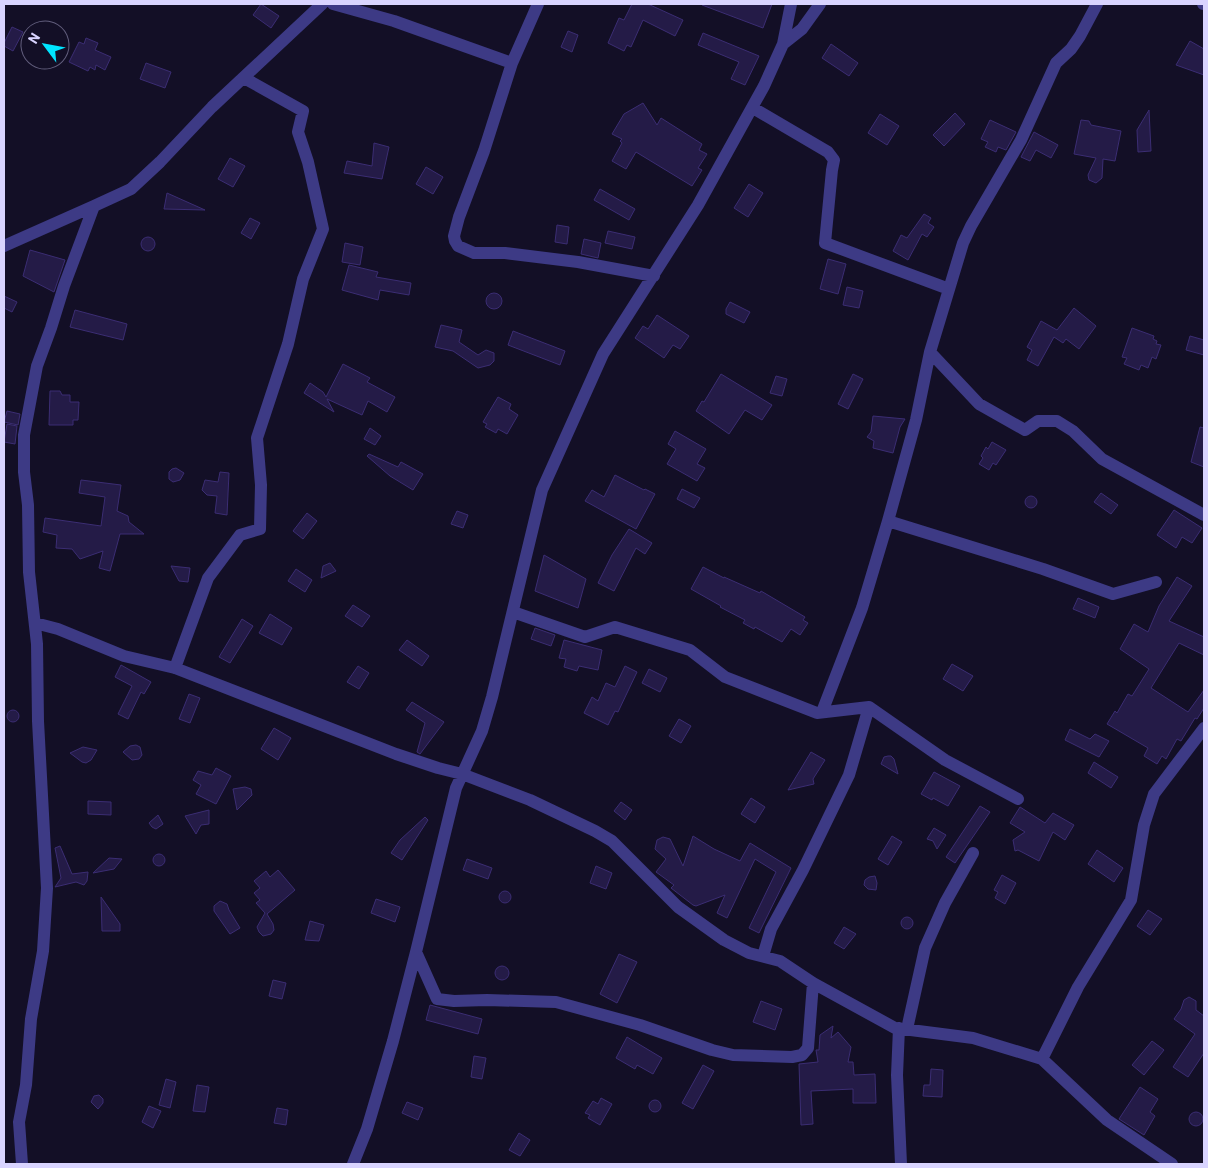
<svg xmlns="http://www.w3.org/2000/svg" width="1208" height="1168" font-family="Barlow,sans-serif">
<rect width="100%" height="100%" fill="#130f26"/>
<path fill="#241b47" stroke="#3b2d73" d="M261 4 279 16 271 28 253 15Z
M632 4H648L683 20 675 36 643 20 631 47 627 45 624 51 608 43 619 18 624 20Z
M702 4H772L763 28 702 5Z
M12 27 23 32 13 51 4 46V43Z
M568 31 578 35 572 52 561 47Z
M703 33 759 56 745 85 731 79 739 62 698 45Z
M86 38 98 43 95 50 111 57 105 70 96 65 95 70 90 67 88 71 69 62 79 42 84 44Z
M1190 41 1204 49V75L1176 65Z
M831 44 858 63 849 76 822 58Z
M146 63 171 72 165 88 140 79Z
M643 103 657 125 661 118 702 144 699 150 707 154 698 168 702 170 692 186 636 152 626 169 612 161 622 143 620 141 622 139 612 134 624 114Z
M1149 110 1151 151 1138 152 1137 130Z
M955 113 965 124 944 146 933 135Z
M880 114 899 126 887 145 868 133Z
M990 120 1016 132 1006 150 998 147 996 152 985 147 988 142 981 139Z
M1081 120 1089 121 1091 125 1121 131 1115 161 1103 159 1102 178 1096 183 1089 180 1088 175 1096 158 1074 154Z
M1034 132 1058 145 1051 158 1036 150 1030 161 1021 157Z
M374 143 389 147 382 179 344 173 347 161 372 166Z
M230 158 245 166 233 187 218 179Z
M426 167 443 177 433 194 416 184Z
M749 184 763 193 748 217 734 208Z
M600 189 635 209 629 220 594 200Z
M167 193 205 210 164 209Z
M924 214 931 218 928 223 934 227 927 237 922 234 908 260 893 251 901 235 907 238Z
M250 218 260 223 251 239 241 233Z
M557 225 569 227 567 244 555 242Z
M608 231 635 237 632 249 605 243Z
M141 244a7 7 0 1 1 14 0a7 7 0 1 1-14 0Z
M584 239 601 243 598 258 581 254Z
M345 243 363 247 360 265 342 262Z
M30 250 65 260 54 292 23 276Z
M828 259 846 264 838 294 820 289Z
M349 265 378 272 376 277 411 283 409 295 380 290 378 300 342 290Z
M847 287 863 291 859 308 843 305Z
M486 301a8 8 0 1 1 16 0a8 8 0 1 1-16 0Z
M4 296 17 302 12 312 4 308Z
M730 302 750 312 744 323 726 314V309Z
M1074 308 1096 326 1079 349 1066 339 1063 343 1054 337 1038 366 1027 360 1032 350 1027 347 1041 321 1057 330Z
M75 310 127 324 123 340 70 327Z
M657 315 689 336 680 349 673 345 664 358 635 338 643 326 648 329Z
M441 325 462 330 459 342 478 355 486 350 494 353V361L490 365 478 368 453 351 435 347Z
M1132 328 1154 336 1153 339 1157 341 1156 344 1161 345 1156 359 1152 357 1148 368 1141 365 1139 370 1124 364 1127 358 1122 357Z
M513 331 565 351 560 365 508 345Z
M1190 336 1204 340V355L1186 350Z
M343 364 370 378 367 382 395 397 387 412 368 401 362 415 327 399 334 412 304 393 310 383 323 392 326 397Z
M721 374 772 405 762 420 745 410 729 434 696 411 702 401 704 402Z
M853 374 863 379 848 409 838 404Z
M776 376 787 379 782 396 770 393Z
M50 391H60L62 395H70V402H79L78 420H73V425H49Z
M498 397 511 404 509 409 518 415 507 434 498 429 496 433 485 427 487 424 483 422Z
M7 411 20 414 18 425 4 422Z
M873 416 905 419 900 427 893 453 873 448 874 441 867 437 871 432Z
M7 424 17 426 15 444 4 442Z
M1200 427 1204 428V467L1191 462Z
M370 428 381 436 375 445 364 439Z
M675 431 706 449 697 464 705 468 697 481 667 464 676 449 668 444Z
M992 442 1006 450 996 465 993 463 989 470 979 464 983 458 981 456 986 447 988 449Z
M369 454 398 467 401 462 423 474 413 490 390 476 367 456Z
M176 468 184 473 180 480 173 482 169 479V472L172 469Z
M220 472 229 473 227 515 215 513 217 496 207 495 202 490 205 480 218 482Z
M615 475 644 490 645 489 655 494 636 529 585 501 592 490 604 497Z
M81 480 121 485 117 511 128 516 129 522 144 534H120L110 571 99 568 103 551 80 559 72 549 56 548 57 535 43 532 45 518 101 526 105 497 79 493Z
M682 489 700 498 694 508 677 499Z
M1101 493 1118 505 1111 514 1094 502Z
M1025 502a6 6 0 1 1 12 0a6 6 0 1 1-12 0Z
M1174 510 1202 528 1192 543 1182 537 1176 548 1157 535Z
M457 511 468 515 463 528 451 524Z
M307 513 317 521 303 539 293 531Z
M629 529 652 543 645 554 636 548 614 591 598 583 612 555Z
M544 555 586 579 578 608 535 591Z
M330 563 336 571 321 578 323 566Z
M171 566 190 568 188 582 179 581Z
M703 567 724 578V577L760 593 761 591 805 617 803 620 808 623 800 635 791 629 782 642 755 627 754 629 743 623 745 620 720 607 721 606 691 589Z
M296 569 312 580 305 592 288 581Z
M1177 577 1192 586 1169 621 1204 637V655L1179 643 1151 688 1188 712 1204 690V708L1197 719 1195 718 1181 741 1177 739 1166 759 1162 756 1157 764 1144 756 1148 748 1107 724 1115 711 1117 713 1128 694 1132 696 1149 669 1120 649 1134 624 1148 632 1159 606Z
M1078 598 1099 607 1095 618 1073 609Z
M353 605 370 616 362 627 345 616Z
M270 614 292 628 282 645 259 633Z
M242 619 253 626 230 663 219 657Z
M535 628 555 635 551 646 531 639Z
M407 640 429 656 422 666 399 650Z
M564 640 602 650 598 670 579 666 577 671 564 667 566 659 559 658Z
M952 664 973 676 963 691 943 679Z
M121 665 151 682 144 694 141 692 128 719 118 714 132 686 115 677Z
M358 666 369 673 359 689 347 682Z
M625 666 637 672 618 712 615 711 608 725 584 713 592 697 598 701 606 683 615 687Z
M649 669 667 678 660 692 642 683Z
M189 694 200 698 190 723 179 719Z
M412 702 444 722 420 754 417 752 425 723 406 710Z
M7 716a6 6 0 1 1 12 0a6 6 0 1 1-12 0Z
M679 719 691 726 681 743 669 736Z
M274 728 291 738 278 760 261 749Z
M1070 729 1090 739 1095 734 1109 741 1099 757 1065 740Z
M136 745 140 747 142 755 139 759 132 760 123 752 130 746Z
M83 747 97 750 91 760 86 763 82 762 70 753Z
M811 752 825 760 813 779 814 784 788 790Z
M888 756H891L894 759 898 774 881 764 884 757Z
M1094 762 1118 777 1111 788 1088 773Z
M216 768 231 776 216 804 196 794 201 785 193 780 198 771 212 775Z
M934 772 960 786 948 806 933 798 932 800 921 794Z
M245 787 251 789 252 795 237 810 233 789Z
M751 798 765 807 755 823 741 814Z
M88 801 111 802V815L88 814Z
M621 802 632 810 625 820 614 811Z
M980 806 990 812 955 863 946 857Z
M1020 807 1045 823 1053 813 1074 825 1065 840 1053 832 1039 861 1018 850 1015 851 1013 840 1025 832 1010 823Z
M209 810V824L201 825 196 834 185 816Z
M158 815 163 824 156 829 152 827 149 823Z
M425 817 428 820 402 860 391 853 400 840Z
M934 828 946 835 937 849 933 841 927 839Z
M693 836 714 849 740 861 750 843 791 868 759 933 749 928 776 872 755 859 727 918 717 913 725 895 696 906 693 905 671 888 674 885 656 872 666 859 655 849 657 840 663 837 670 839 683 866Z
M892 836 902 842 888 865 878 859Z
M60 846 72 874 88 872 87 881 84 885 76 882 55 887 61 878 55 848Z
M1097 850 1123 868 1114 882 1088 864Z
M153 860a6 6 0 1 1 12 0a6 6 0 1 1-12 0Z
M109 858 122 859 114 869 93 873Z
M467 859 492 868 488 879 463 870Z
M596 866 612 873 606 889 590 883Z
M278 870 295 890 267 914 273 924 274 930 271 934 263 936 259 932 257 927 265 913 256 903 260 900 254 893 260 888 254 881 266 871 270 877Z
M1002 875 1016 883 1005 904 995 898 998 892 994 890Z
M875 876 877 883 876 890 868 889 864 885 865 880 869 877Z
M499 897a6 6 0 1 1 12 0a6 6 0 1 1-12 0Z
M101 897 120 924V931H102Z
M376 899 400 907 395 922 371 913Z
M220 901 227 904 229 910 240 928 230 934 214 911V906Z
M1148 910 1162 919 1150 935 1137 926Z
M901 923a6 6 0 1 1 12 0a6 6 0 1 1-12 0Z
M310 921 324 925 319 941 305 940Z
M844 927 856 934 844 949 834 943Z
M619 954 637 962 617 1003 600 994Z
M495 973a7 7 0 1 1 14 0a7 7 0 1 1-14 0Z
M273 980 286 983 282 999 269 996Z
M1189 997 1196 1001V1010L1204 1016V1053L1188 1077 1173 1067 1195 1034 1174 1019 1181 1009 1184 1000Z
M761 1001 782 1009 775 1030 753 1022Z
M430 1005 482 1019 478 1034 426 1020Z
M833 1026 831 1038 838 1032 851 1047 848 1062H853L854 1075 875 1074 876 1103H853V1089L811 1091 813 1124 801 1125 799 1064 818 1062 816 1050H819L820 1035Z
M627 1037 662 1058 653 1074 637 1065 635 1069 616 1058Z
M1152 1041 1164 1050 1144 1075 1132 1065Z
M474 1056 486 1058 482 1079 471 1077Z
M703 1065 714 1071 693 1109 682 1103Z
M931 1069 943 1070 942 1097 923 1096 924 1085H930Z
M166 1079 176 1082 170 1108 159 1105Z
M197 1085 209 1087 205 1112 193 1111Z
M1140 1087 1158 1099 1150 1112 1155 1116 1144 1135 1119 1119Z
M99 1095 103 1099V1103L98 1109 91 1102 94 1096Z
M601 1098 612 1104 600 1125 588 1118 590 1115 585 1113 593 1101 598 1104Z
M649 1106a6 6 0 1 1 12 0a6 6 0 1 1-12 0Z
M407 1102 423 1108 418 1120 402 1113Z
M149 1106 161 1111 153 1128 142 1122Z
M277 1108 288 1110 286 1125 274 1123Z
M1189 1119a7 7 0 1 1 14 0a7 7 0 1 1-14 0Z
M519 1133 530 1140 520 1156 509 1150Z"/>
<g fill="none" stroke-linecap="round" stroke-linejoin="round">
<path stroke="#3d3a85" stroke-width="12" d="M333 4 394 21 512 63
M538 4 512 63 484 151 459 217 454 236 455 241 458 246 474 253H505L578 262 654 276
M1203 4H1204
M783 44 802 29 820 4
M753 108 828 152 834 160 832 170 825 243 949 289
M4 246 94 206
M930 352 979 404 1025 430 1038 421H1057L1073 431 1102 459 1204 515
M888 521 1043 569 1113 594 1156 582
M513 612 585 637 615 627 690 650 725 677 817 713 869 707 945 760 1018 799
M35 623 58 629 124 656 175 668 396 754 438 768 462 774 530 800 595 831 612 841 678 907 724 940 749 953 780 961 813 983 895 1028 973 1038 1042 1059 1107 1120 1172 1164
M175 668 208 578 240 535 260 529 261 485 257 438 288 344 303 279 323 229 308 162 298 132 303 111 244 78
M822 712 862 608 888 521 916 420 930 352 963 243 971 226 1021 140 1056 63 1071 49 1080 36 1097 4
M416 952 437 999 454 1001 487 1000 556 1002 640 1025 712 1050 733 1055 792 1057 802 1055 808 1048 813 983
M763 956 771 929 803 870 849 775 869 707
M899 1028 897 1075 901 1164
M907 1029 925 948 945 903 973 853
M1042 1059 1078 987 1131 900 1144 825 1154 794 1204 728
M22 1164 19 1122 26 1085 31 1019 43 951 47 888 38 721 37 644 29 572 28 505 24 472V435L37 366 51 328 64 286 94 206 131 189 160 162 212 107 322 4
M353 1164 367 1129 393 1041 416 952 456 788 482 731 492 697 542 490 603 354 698 205 764 86 783 44 791 4"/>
</g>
<rect width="1208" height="1168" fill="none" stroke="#d9d4ff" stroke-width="10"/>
<g transform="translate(45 45) rotate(302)"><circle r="24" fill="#130f26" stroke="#625e7d"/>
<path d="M0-4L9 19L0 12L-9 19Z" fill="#00e5ff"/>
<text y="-8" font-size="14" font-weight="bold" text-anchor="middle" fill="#d9d4ff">N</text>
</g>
</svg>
